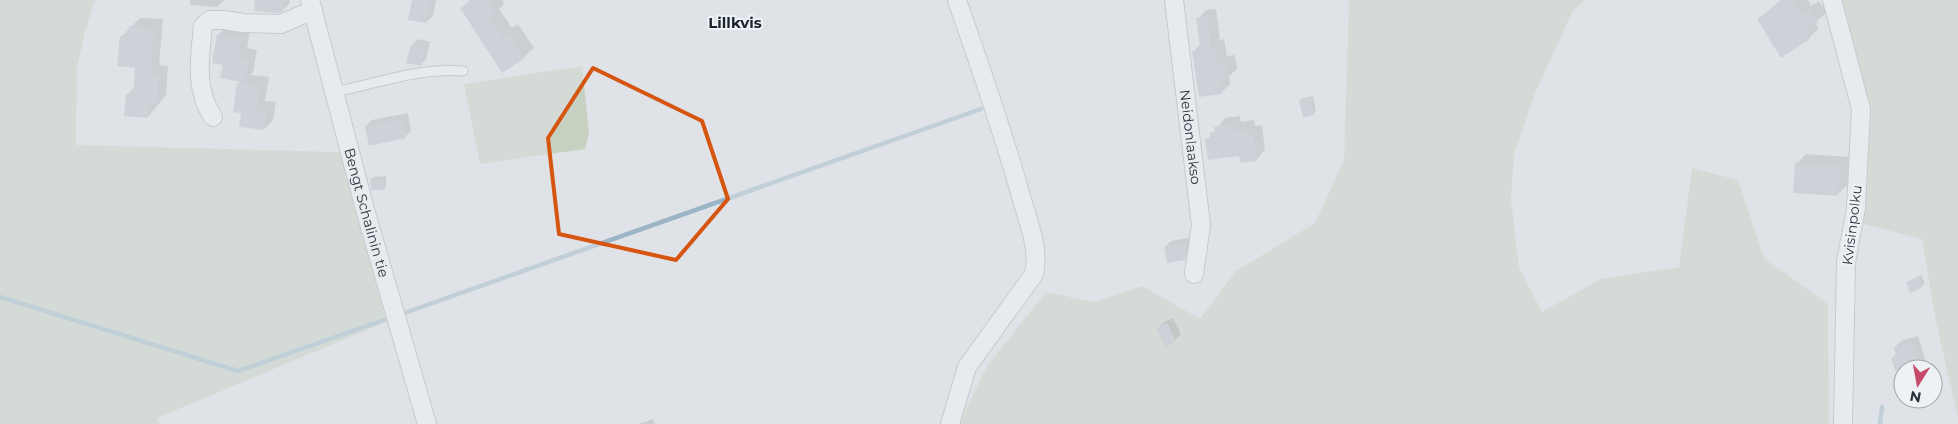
<svg xmlns="http://www.w3.org/2000/svg" width="1958" height="424" font-family="Montserrat,sans-serif">
<rect width="100%" height="100%" fill="#dfe3e7"/>
<path fill="#c7d1c1" d="M0 0H95L85 32 77 68 76 145 341 152 365 233 386 322 157 418 160 424H0Z
M1349 0H1585L1573 11 1535 93 1514 155 1511 200 1519 267 1542 312 1601 279 1679 267 1692 168 1738 180 1764 258 1828 304 1829 424H959L987 366 1046 292 1095 302 1142 286 1200 319 1236 271 1315 223 1344 160Z
M1826 0H1958V418L1936 322 1922 239 1859 223 1855 110Z
M582 66 589 132 585 149 480 164 464 84Z"/>
<path fill="#0003" d="M190 0H224L217 7 190 5Z
M256 0H290L289 4 283 10Z
M413 0H436L433 16 426 22Z
M470 0H502L504 4 499 9 512 28 518 24 534 48 524 57 462 8Z
M1781 0H1808L1811 6 1819 1 1827 12 1816 22 1818 29 1809 38 1758 19Z
M1216 9 1220 40 1224 39 1227 56 1235 55 1237 69 1229 76 1230 84 1222 92 1194 51 1201 44 1198 19 1206 10Z
M140 18 163 19 159 65 168 66 166 95 148 117 127 95 134 88 136 67 121 37Z
M228 25 250 29 247 48 257 50 253 72 251 75 269 77 265 101 276 102 273 120 264 129 243 112 238 84 241 81 224 64 219 34Z
M418 39 430 42 426 59 420 65 412 45Z
M1313 96 1316 111 1313 114 1300 101 1303 98Z
M408 113 411 131 405 137 366 126 372 120Z
M1240 116 1241 122 1254 120 1255 126 1262 125 1265 150 1256 160 1240 155 1207 140 1225 118Z
M1806 154 1849 157 1847 185 1838 194 1796 164Z
M386 176V186L383 189 372 179 374 177Z
M1193 237 1191 252 1185 258 1165 247 1171 241Z
M1921 275 1925 283 1922 286 1907 283Z
M1173 318 1181 334 1175 340 1157 329 1164 322Z
M1918 336 1927 365 1923 369H1904L1892 358 1897 354 1895 347 1901 341Z
M653 419 655 424H639Z"/>
<g fill="none" stroke-linecap="round" stroke-linejoin="round">
<path stroke="#9cb5c6" stroke-width="4.5" d="M0 297 238 371 384 320
M407 312 981 109
M1880 424 1882 407"/>
</g>
<path fill="#b7bdc4" d="M255 0H285L283 11 279 13 254 11Z
M412 0H431L427 23 408 20Z
M473 0H487L496 14 490 18 502 37 509 33 525 58 502 73 460 8Z
M1783 0H1794L1801 14 1809 9 1818 23 1806 30 1810 39 1781 58 1757 19Z
M1208 17 1211 48 1216 47 1218 64 1226 63 1228 79 1220 80 1222 94 1199 97 1192 51 1199 50 1200 47 1196 18Z
M129 26 154 28 151 74 159 75 157 106 149 105 148 118 124 116 126 94 133 95 135 68 117 66 120 36 128 37Z
M217 34 242 38 238 57 249 60 244 83 220 78 223 65 212 63Z
M411 45 425 48 421 66 406 63Z
M237 83 260 86 257 110 267 111 264 130 239 127 241 113 233 112Z
M1310 98 1314 115 1303 118 1299 100Z
M402 119 406 138 369 146 365 126Z
M1231 125 1232 130 1245 129 1246 134 1253 133 1257 161 1240 163 1239 156 1208 160 1205 139 1211 138 1210 133 1215 132 1214 127Z
M1795 163 1840 166 1838 196 1793 193Z
M370 179H384V190H371Z
M1188 242 1185 260 1167 263 1164 247Z
M1918 277 1923 287 1910 293 1906 282Z
M1167 323 1176 341 1165 347 1156 328Z
M1912 341 1921 369H1902L1895 371 1891 358 1896 356 1894 347Z"/>
<g fill="none" stroke-linecap="round" stroke-linejoin="round">
<g stroke="#a5abb1" stroke-width="11">
<path id="lane" d="M334 92C377 84 419 67 463 71"/>
</g>
<g stroke="#a5abb1" stroke-width="20">
<g id="street">
<path id="s1" d="M310 0 366 213 427 424"/>
<path id="s2" d="M1174 0 1201 225 1194 274"/>
<path d="M1832 0 1861 109 1856 208 1846 262 1843 424"/>
<path d="M213 117C194 89 200 57 203 26L210 20H224L243 23 281 24 313 10"/>
<path d="M950 424 967 367 1034 274C1040 247 1027 219 1020 193 1002 128 979 64 957 0"/>
</g>
</g>
<use href="#lane" stroke="#f1f4f6" stroke-width="9"/>
<use href="#street" stroke="#f1f4f6" stroke-width="18"/>
</g>
<path d="M0 0H1958V424H0ZM593 68 702 121 728 199 676 260 559 234 548 138Z" fill="#dfe3e7" fill-opacity=".55" fill-rule="evenodd"/>
<path fill="none" stroke="#d55511" stroke-width="4" stroke-linejoin="round" d="M593 68 702 121 728 199 676 260 559 234 548 138Z"/>
<g text-anchor="middle" dominant-baseline="central" stroke-width="4" stroke-linejoin="round" paint-order="stroke">
<g font-size="14" fill="#29333e" stroke="#eef2f5">
<text stroke="none"><textPath href="#s2" startOffset="138">Neidonlaakso</textPath></text>
<text stroke="none"><textPath href="#s1" startOffset="220">Bengt Schalinin tie</textPath></text>
<text transform="translate(1852 225) rotate(-83)">Kvisinpolku</text>
</g>
<g font-size="15" font-weight="bold" fill="#1b242e" stroke="#eef2f5">
<text x="735" y="22">Lillkvis</text>
</g>
</g>
<g transform="translate(1918 384) rotate(191)"><circle r="24" fill="#eef2f5" stroke="#9fa6ac"/>
<path d="M0-4L9 19L0 12L-9 19Z" fill="#c64a6b"/>
<text y="-8" font-size="14" font-weight="bold" text-anchor="middle" fill="#29333e">N</text>
</g>
</svg>
